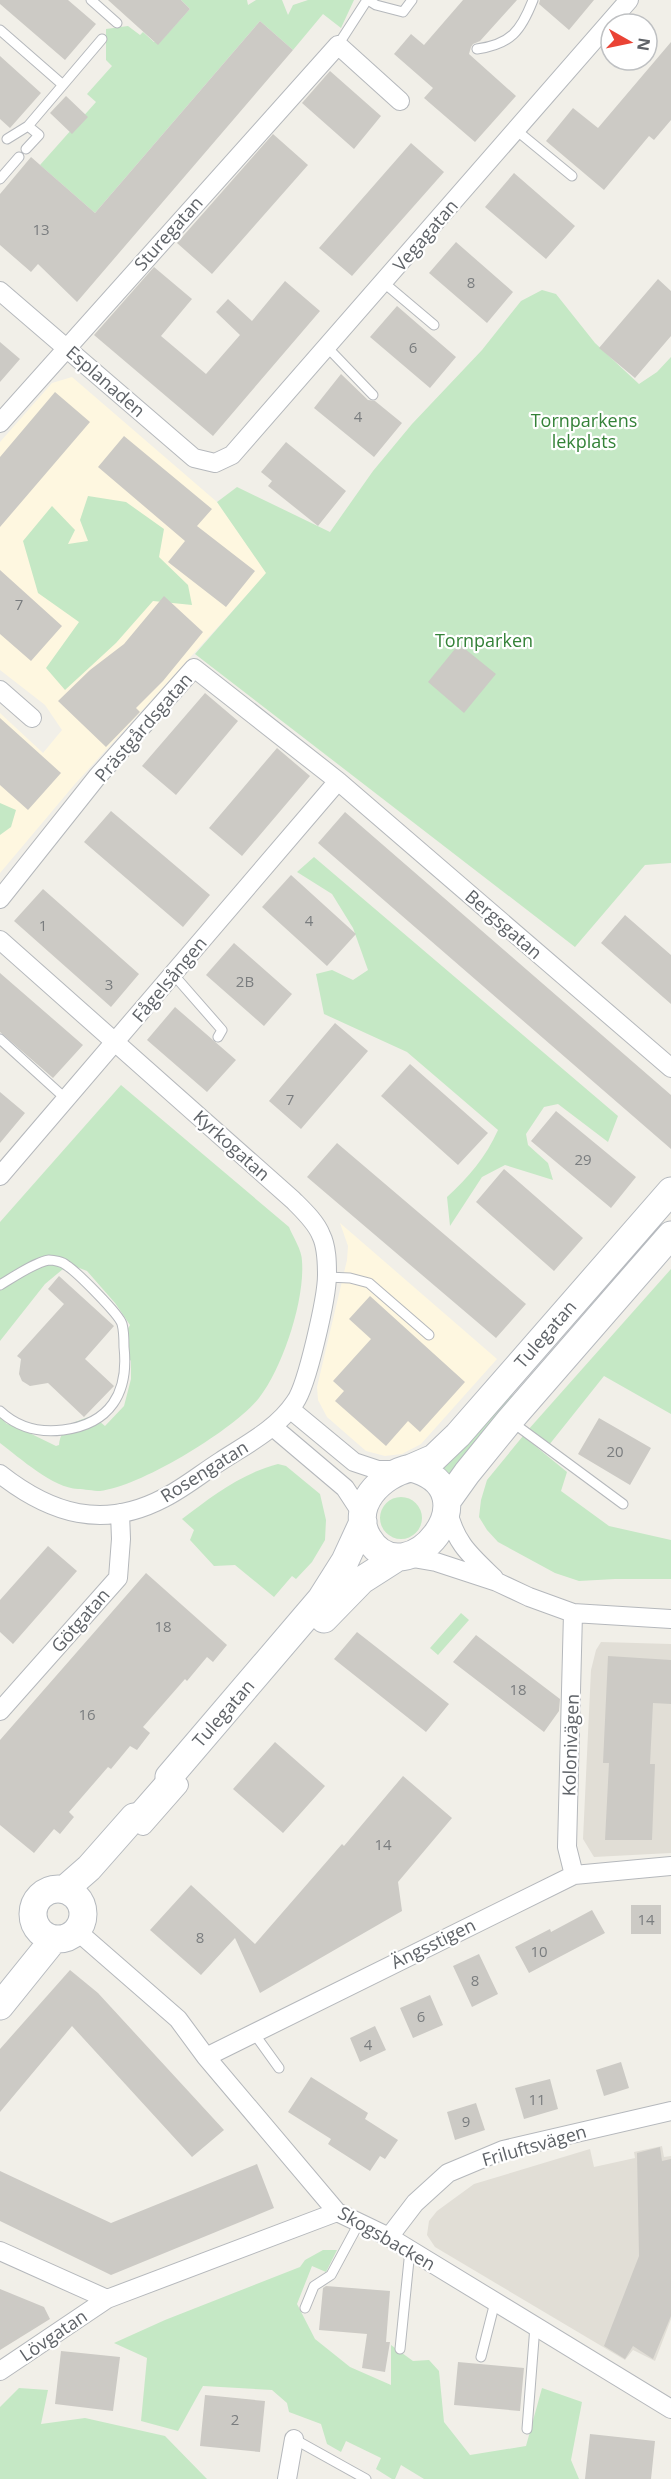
<svg xmlns="http://www.w3.org/2000/svg" width="671" height="2479" font-family="'Open Sans',sans-serif">
<rect width="100%" height="100%" fill="#f1efe8"/>
<path fill="#fef7e0" d="M72 377 217 502 267 573 75 784 0 873V713L43 753 62 730 45 705 0 670V442L52 383Z
M340 1223 497 1359 421 1444 402 1454 385 1456 366 1451 327 1417 318 1400 317 1387 347 1260 348 1246Z"/>
<path fill="#e1ded6" d="M601 1642 671 1644V1853L594 1857 583 1839 591 1670 596 1650Z
M662 2146 664 2157 671 2156V2319L655 2361 633 2350 625 2360 435 2247 427 2235 429 2221 437 2211 474 2184 590 2149 594 2167 635 2158 634 2152Z"/>
<path fill="#c5e8c5" d="M181 0H247L248 5 256 0H282L288 15 293 5 308 0H354L341 28 323 14 293 50 260 21 95 213 40 165 96 102 87 94 112 66 106 60V29L128 26 140 35 143 32 154 42H160L190 9Z
M542 290 556 294 595 343 639 384 657 372 671 357V863L645 865 575 947 195 654 266 573 217 502 237 487 330 532 373 471 412 424 482 350 521 301Z
M88 496 126 502 164 529 159 557 188 585 192 605 153 601 116 643 65 690 46 668 79 622 38 593 23 541 52 506 75 530 68 544 88 541 80 520Z
M0 803 16 810 11 827 0 835Z
M314 857 618 1116 608 1142 558 1104 544 1107 526 1134 528 1145 548 1163 553 1180 505 1165 482 1177 450 1226 447 1197C468 1178 486 1157 498 1130L407 1052 324 1014 316 974 332 970 353 980 368 970 353 928 332 894 297 872Z
M121 1085 289 1227C293 1237 302 1250 302 1261 305 1300 283 1367 259 1398 235 1429 140 1487 100 1491 93 1491 84 1489 78 1489 53 1488 20 1458 0 1443V1417L7 1424 13 1425 56 1446 59 1445C61 1425 76 1421 93 1416L105 1426 124 1406 131 1379V1361L119 1345 130 1325 115 1303 87 1271 69 1264 45 1284 0 1341V1222Z
M671 1269V1414L604 1376 549 1445 528 1430Z
M504 1388 515 1399 447 1483 431 1470Z
M523 1436 567 1472 561 1491 609 1526 671 1540V1579H615L579 1581 555 1573 498 1542 487 1530 479 1517 481 1500 487 1480Z
M278 1464 286 1466 320 1494 326 1520 325 1540 312 1562 296 1579 292 1576 274 1597 235 1565 214 1566 190 1540 194 1530 182 1519C211 1497 242 1473 278 1464Z
M380 1518a21 21 0 1 1 42 0a21 21 0 1 1-42 0Z
M461 1613 469 1620 438 1655 430 1648Z
M323 2250H337L326 2272 312 2266 297 2304 315 2339 350 2367 391 2385V2345L413 2361 429 2360 439 2371 444 2422 470 2455 526 2446 542 2388 582 2402 571 2460 579 2479H424L401 2465 395 2479H392L376 2469 381 2458 346 2441 341 2452 327 2444 321 2424 289 2412 287 2403 272 2390 203 2386 178 2431 141 2421 147 2358 114 2343 165 2320 300 2267 305 2260Z
M19 2388 48 2390 41 2424 85 2418 165 2436 207 2479H0V2407Z"/>
<path fill="#cccac5" d="M0 0H68L96 24 65 60 0 4Z
M108 0H181L190 9 158 45Z
M463 0H517L480 41 473 44 471 47 469 54 516 96 475 142 424 98 433 88 394 54 411 34 424 45Z
M540 0H594L569 30 539 4Z
M260 21 293 50 77 302 38 264 31 272 0 245V194L31 157 95 213Z
M671 42V120L654 140 649 136 604 190 546 141 573 108 598 128Z
M0 56 41 93 10 128 0 119Z
M330 71 381 116 354 149 302 103Z
M66 96 88 117 72 134 50 113Z
M273 134 308 165 212 274 177 243Z
M411 143 444 172 352 276 319 248Z
M514 173 575 226 546 259 485 207Z
M456 242 513 292 487 323 429 273Z
M154 267 192 299 161 336 206 374 240 335 216 312 228 299 252 321 285 281 320 311 213 436 94 335Z
M658 279 671 291V336L635 378 599 348Z
M397 306 456 357 430 388 370 337Z
M0 342 20 359 0 382Z
M341 374 368 400 375 401 402 423 374 457 314 408Z
M55 392 90 422 0 527V457Z
M124 436 212 509 197 526 255 571 226 607 168 562 185 541 98 467Z
M286 442 346 491 318 526 268 486 272 481 261 472Z
M0 570 62 626 31 661 0 634Z
M164 596 203 632 163 681 136 708 140 712 106 747 58 701 90 670 124 644Z
M459 644 496 674 464 713 428 682Z
M205 693 238 721 176 795 142 766Z
M0 718 61 773 28 810 0 785Z
M277 748 310 776 242 856 209 828Z
M111 811 210 895 183 927 84 842Z
M345 812 671 1095V1149L318 843Z
M291 875 356 934 327 966 262 907Z
M43 889 139 974 111 1007 14 921Z
M625 915 671 955V1004L601 943Z
M234 943 292 994 264 1026 206 975Z
M0 973 83 1045 53 1078 0 1032Z
M175 1007 236 1060 207 1092 147 1040Z
M335 1023 368 1051 301 1129 269 1101Z
M410 1064 488 1133 458 1165 381 1096Z
M0 1092 25 1113 0 1143Z
M556 1111 636 1177 611 1208 531 1141Z
M337 1143 526 1304 496 1338 307 1177Z
M504 1169 583 1238 554 1271 476 1202Z
M59 1276 114 1326 85 1359 114 1386 84 1417 48 1383 30 1386 22 1381 19 1374 21 1359 17 1356 64 1304 48 1289Z
M370 1296 465 1382 420 1432 408 1421 386 1446 335 1401 344 1391 333 1381 371 1339 349 1319Z
M599 1418 651 1448 630 1485 578 1454Z
M48 1546 77 1571 13 1644 0 1632V1600Z
M146 1573 227 1645 213 1662 207 1657 187 1681 185 1679 143 1727 150 1733 137 1750 130 1746 111 1769 108 1767 69 1812 74 1817 60 1834 54 1829 34 1853 0 1825V1740Z
M357 1632 449 1704 426 1732 334 1659Z
M476 1635 560 1699 559 1711 544 1732 453 1662Z
M608 1656 671 1660V1704L653 1703 650 1764H655L652 1840H605L609 1763H603Z
M275 1742 325 1786 283 1833 233 1789Z
M403 1776 452 1818 398 1882 402 1911 260 1993 235 1938 201 1975 150 1930 191 1885 255 1944 342 1844 344 1846Z
M631 1905H661V1934H631Z
M592 1910 605 1933 529 1973 515 1947 550 1929 551 1932Z
M479 1954 498 1994 472 2007 453 1966Z
M70 1970 98 1993 224 2130 192 2157 72 2026 0 2112V2049Z
M430 1995 443 2025 413 2038 400 2008Z
M375 2026 386 2050 360 2062 350 2038Z
M621 2062 629 2088 604 2096 596 2070Z
M311 2077 368 2113 365 2119 398 2140 385 2159 380 2156 370 2171 328 2144 331 2139 288 2112Z
M550 2079 558 2109 524 2119 515 2088Z
M476 2103 485 2130 455 2140 447 2112Z
M660 2147 662 2161 671 2159V2316L653 2359 633 2346 625 2359 604 2346 639 2256 637 2153Z
M257 2164 274 2208 111 2275 0 2221V2171L111 2223Z
M326 2286 390 2291 386 2342H390L385 2372 362 2368 367 2334 319 2330 323 2288Z
M0 2289 44 2307 50 2319 0 2350Z
M61 2351 120 2357 113 2411 55 2404Z
M458 2362 524 2368 520 2411 454 2405Z
M205 2395 265 2401 260 2452 200 2446Z
M590 2434 655 2441 651 2479H585Z"/>
<g fill="none" stroke-linecap="round" stroke-linejoin="round">
<g stroke="#b5b8bc" stroke-width="11">
<path id="lane" d="M91 0 117 23
M368 0 376 5 403 12 412 0
M0 30 63 85
M338 45 367 0
M477 49C511 44 521 31 533 0
M516 130 572 176
M7 139 28 126
M26 149 39 135 28 126 102 39
M0 179 19 157
M383 282 434 325
M327 347 373 395
M173 974 222 1030 218 1037
M0 1039 66 1099
M327 1277 350 1278 369 1283 429 1335
M0 1285C12 1278 35 1262 49 1260 54 1260 63 1262 66 1265 77 1272 119 1314 122 1324 124 1331 124 1340 124 1347 129 1393 110 1424 63 1430 39 1433 17 1427 0 1411
M512 1422 623 1504
M253 2032 279 2068
M305 2308 314 2286 331 2275 359 2223
M400 2349 410 2250
M481 2357 495 2302
M527 2429 535 2326
M294 2439 366 2479"/>
</g>
<g stroke="#b5b8bc" stroke-width="20">
<path id="street" d="M0 291 194 458 215 463 232 455 629 0
M0 423 338 45 400 101
M0 690 32 718
M0 899 97 777 194 668 338 781 671 1068
M0 940 293 1200C303 1210 316 1222 321 1235 327 1247 327 1263 327 1275 327 1297 307 1386 295 1402 277 1429 247 1444 221 1461 202 1473 184 1488 164 1498 103 1530 51 1514 0 1474
M0 1176 338 781
M290 1409 354 1462 378 1470H398
M273 1427 345 1488 362 1514
M447 1508C455 1543 470 1555 494 1578
M407 1557 436 1562 497 1582 529 1597 573 1613 671 1619
M573 1613 567 1847 574 1875
M0 1711 118 1578 121 1539 120 1513
M134 1817 169 1777
M143 1826 179 1785
M77 1931 178 2019 206 2057 337 2212 389 2237 671 2409
M206 2057 574 1875 671 1866
M389 2237 415 2203 448 2173 503 2150 671 2111
M0 2251 107 2299
M0 2371 107 2299 337 2212
M287 2479 294 2439"/>
</g>
<g stroke="#b6babf" stroke-width="29">
<path id="secondary" d="M411 1468 434 1458 458 1435 671 1191
M411 1468C497 1490 406 1601 368 1538 349 1506 381 1474 411 1468Z
M447 1501 467 1473 510 1420 671 1235
M324 1619 362 1580 398 1557
M169 1777 321 1599 345 1561 363 1522
M33 1914a25 25 0 1 1 50 0a25 25 0 1 1-50 0Z
M65 1889 89 1868 134 1817
M0 2006 54 1939"/>
</g>
<use href="#lane" stroke="#fff" stroke-width="9"/>
<use href="#street" stroke="#fff" stroke-width="18"/>
<use href="#secondary" stroke="#fff" stroke-width="27"/>
</g>
<g text-anchor="middle" dominant-baseline="central" stroke-width="4.5" stroke-linejoin="round" paint-order="stroke">
<g font-size="15" fill="#7a7d7f">
<text x="41" y="229">13</text>
<text x="471" y="282">8</text>
<text x="413" y="347">6</text>
<text x="358" y="416">4</text>
<text x="19" y="604">7</text>
<text x="309" y="920">4</text>
<text x="43" y="925">1</text>
<text x="245" y="981">2B</text>
<text x="109" y="984">3</text>
<text x="290" y="1099">7</text>
<text x="583" y="1159">29</text>
<text x="615" y="1451">20</text>
<text x="163" y="1626">18</text>
<text x="518" y="1689">18</text>
<text x="87" y="1714">16</text>
<text x="383" y="1844">14</text>
<text x="646" y="1919">14</text>
<text x="200" y="1937">8</text>
<text x="539" y="1951">10</text>
<text x="475" y="1980">8</text>
<text x="421" y="2016">6</text>
<text x="368" y="2044">4</text>
<text x="537" y="2099">11</text>
<text x="466" y="2121">9</text>
<text x="235" y="2419">2</text>
</g>
<g font-size="18" fill="#5f6368" stroke="#fff">
<text transform="translate(168 233) rotate(-48)">Sturegatan</text>
<text transform="translate(425 235) rotate(-49)">Vegagatan</text>
<text transform="translate(106 381) rotate(41)">Esplanaden</text>
<text transform="translate(143 727) rotate(-49)">Prästgårdsgatan</text>
<text transform="translate(504 924) rotate(41)">Bergsgatan</text>
<text transform="translate(169 979) rotate(-50)">Fågelsången</text>
<text transform="translate(232 1145) rotate(42)">Kyrkogatan</text>
<text transform="translate(545 1334) rotate(-49)">Tulegatan</text>
<text transform="translate(204 1471) rotate(-32)">Rosengatan</text>
<text transform="translate(80 1620) rotate(-49)">Götgatan</text>
<text transform="translate(223 1713) rotate(-49)">Tulegatan</text>
<text transform="translate(570 1745) rotate(-88)">Kolonivägen</text>
<text transform="translate(433 1943) rotate(-26)">Ängsstigen</text>
<text transform="translate(534 2145) rotate(-16)">Friluftsvägen</text>
<text transform="translate(387 2238) rotate(30)">Skogsbacken</text>
<text transform="translate(53 2335) rotate(-34)">Lövgatan</text>
</g>
<g font-size="18" fill="#348238" stroke="#fff">
<text x="584" y="420">Tornparkens<tspan x="584" dy="21">lekplats</tspan></text>
<text x="484" y="640">Tornparken</text>
</g>
</g>
<g transform="translate(629 42) rotate(99)"><circle r="28" fill="#ffffff" stroke="#bfc1c3" stroke-width="1.5"/>
<path d="M0-4.5L10 22L0 15L-10 22Z" fill="#ea4335"/>
<text y="-9" font-size="16" font-weight="bold" text-anchor="middle" fill="#5f6368">N</text>
</g>
</svg>
